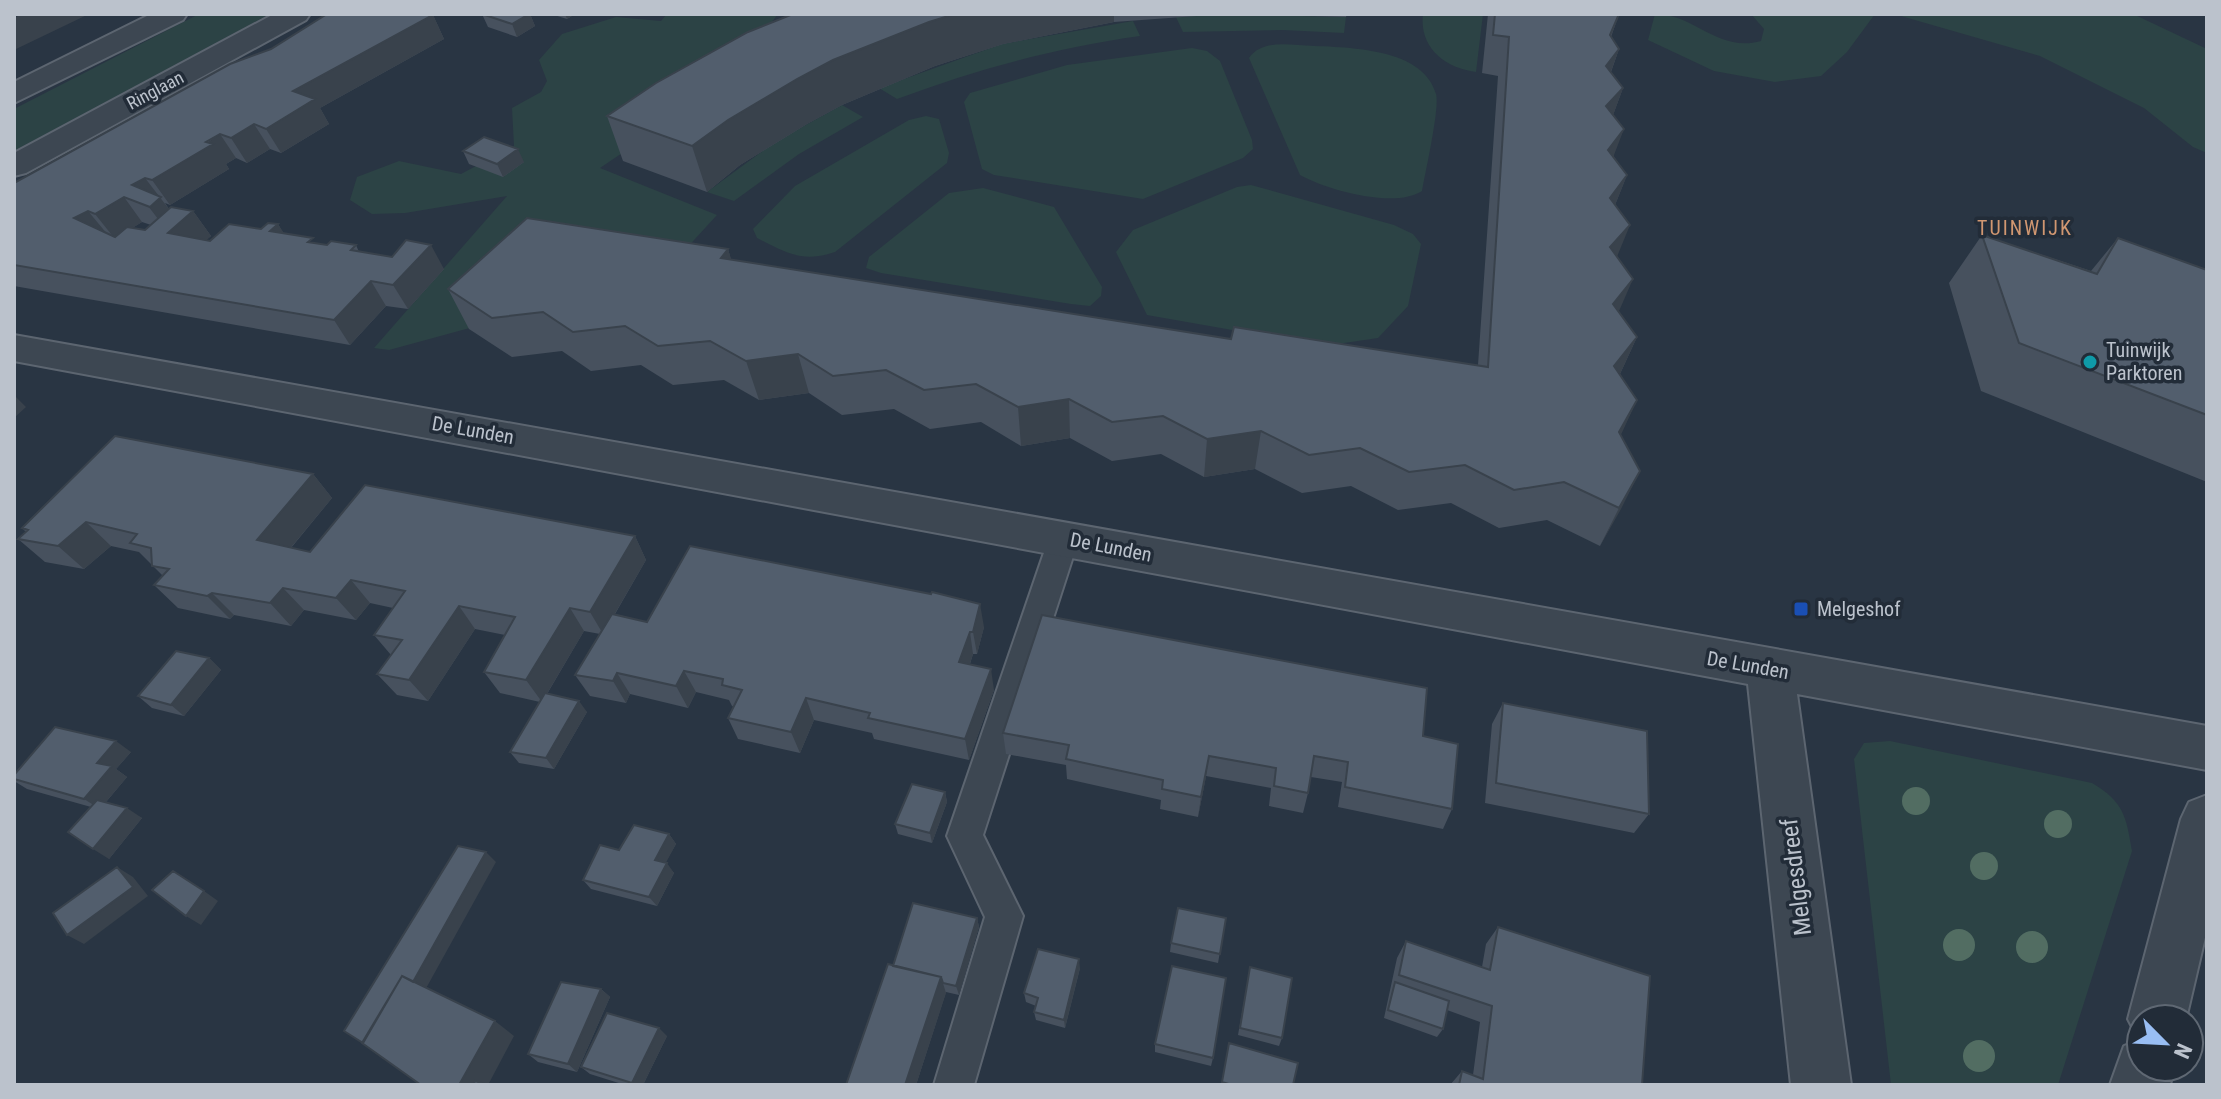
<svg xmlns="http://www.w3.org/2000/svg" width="2221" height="1099" font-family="'Roboto Condensed',sans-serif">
<rect width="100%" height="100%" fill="#293543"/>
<path fill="#2c4345" d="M199 14H270L14 151V109Z
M667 14H778L723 85 600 168 717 215 661 276 389 350 374 348 507 196 405 213 372 214 350 200 357 177 399 161 461 174 514 146 512 108 541 92 547 81 539 60 562 34 616 17 661 21Z
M1222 14 1346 17 1344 33 1283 30 1183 32 1176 17Z
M1423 14H1483L1476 72C1444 68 1419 47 1423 14Z
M1655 14C1695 14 1718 53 1761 41L1764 29 1751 14H1875L1847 52 1821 76 1775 82 1714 71 1648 40Z
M1894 14H2133L2207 49V153L2193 147 2144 108 2040 56Z
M1133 21 1140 36C1055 48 977 69 897 99L879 88 1002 44Z
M1298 45C1338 48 1422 44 1436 94 1440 108 1425 173 1422 191 1395 209 1327 190 1300 175L1249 58C1260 42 1281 44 1298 45Z
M1192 48 1207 51 1220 61 1252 140 1253 149 1243 158 1143 199 994 175 982 169 964 102 970 93 1067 65Z
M842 105 863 117 799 154 734 201 707 192 775 142Z
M926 116 939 119 949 153 947 163 835 252C803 263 786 253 757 238L753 229 795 186 909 120Z
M1251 185 1394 225 1413 234 1421 244 1408 306 1378 338 1324 346 1147 315 1116 252 1133 230 1237 187Z
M983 188 1054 207 1102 287 1101 296 1090 306 1071 304 881 273 866 268 869 257 949 193Z
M1890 741 2092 783C2124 802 2126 816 2132 851L2058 1085H1891L1854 759 1864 743Z"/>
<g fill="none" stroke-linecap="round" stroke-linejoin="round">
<g stroke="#5c6570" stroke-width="4">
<path id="service" d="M1064 526 1075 530 1079 538 983 835 1023 916 974 1085H934L985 917 947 836 1049 538 1053 530Z"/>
</g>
<g stroke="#5c6570" stroke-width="4">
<path id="minor" d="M14 335 2207 726V770L1797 694 1851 1085H1791L1748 684 14 361Z
M2207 795V929L2186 1019H2141V1067H2174L2170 1085H2110L2124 1046 2139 1040 2128 1019 2181 819 2189 802Z"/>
</g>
<g stroke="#5c6570" stroke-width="4">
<path id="tertiary" d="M151 14H187L183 20 14 103V82Z
M274 14H310L306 20 26 173 14 176V153Z"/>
</g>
<use href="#service" fill="#3d4752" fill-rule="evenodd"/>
<use href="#minor" fill="#3d4752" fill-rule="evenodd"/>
<use href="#tertiary" fill="#3d4752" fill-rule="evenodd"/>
</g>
<g fill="#526d62">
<circle cx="1916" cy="801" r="14"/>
<circle cx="2058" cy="824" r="14"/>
<circle cx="1984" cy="866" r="14"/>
<circle cx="1959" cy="945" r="16"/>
<circle cx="2032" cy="947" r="16"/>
<circle cx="1979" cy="1056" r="16"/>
</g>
<path fill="#47515e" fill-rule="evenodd" d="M482 14H530L535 26 517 37 488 27Z
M551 14H575L567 19Z
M793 14H1224L1114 22 1003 44 935 66 842 105 807 124 740 165 707 192 623 161 607 116Z
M1245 14H1347L1346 17Z
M1488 14H1619L1611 37 1619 49 1611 72 1623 88 1613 115 1614 157 1627 175 1615 205 1619 312 1637 337 1620 374 1637 400 1620 435 1640 471 1600 546 1547 520 1499 528 1451 503 1398 510 1351 486 1302 493 1255 469 1204 477 1161 454 1112 461 1070 438 1021 446 981 422 930 429 894 409 842 415 809 393 759 400 724 380 673 385 641 365 591 371 562 351 512 357 469 329 448 289 728 249 731 260 1231 339 1478 365 1498 76 1482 73Z
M433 15 444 39 320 108 329 124 281 153 270 149 247 163 236 158 226 164 229 169 170 205 165 203 169 209 193 211 211 236 206 240 210 241 278 224 283 233 316 244 327 245H356L359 252 444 269 408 309 386 306 350 345 14 286V183ZM142 222 151 225 145 230 132 228Z
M463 151 524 162 503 177 469 164Z
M1982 235 2091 271 2118 238 2207 270V482L1981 391 1949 283Z
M313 474 332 498 291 548 310 552 635 536 646 560 615 614 647 622 984 627 977 654H973L970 664 994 690 969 760 874 739 872 733 814 720 800 753 738 739 728 718 734 707 732 706 729 700 696 692 688 708 630 694 626 703 590 696 575 675 600 634 584 631 547 694 587 712 554 769 519 763 510 752 540 702 500 693 484 672 505 635 475 629 428 701 397 695 377 674 391 655 374 635 393 608 370 603 356 620 304 610 291 626 234 615 230 619 178 608 154 585 163 576 139 552 111 546 84 569 45 562 18 539 26 532 22 528Z
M209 658 221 670 184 716 152 708 138 696Z
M1503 703 1649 814 1634 833 1485 803 1492 724Z
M1003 733 1423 736 1452 809 1443 829 1338 807 1342 782 1311 777 1308 793 1303 813 1269 806 1271 788 1206 776 1198 817 1160 809 1161 800 1067 779 1066 765 1006 754Z
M131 752 116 769 127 777 106 802 142 818 109 859 91 807 27 789 14 781V775Z
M945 792 947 802 932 843 898 834 895 824Z
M669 834 676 844 665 863 674 873 657 906 591 889 583 880 619 850Z
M977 918 979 927 959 995 946 992 916 1085H846L893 966Z
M1226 918 1218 963 1170 952 1171 943Z
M1498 927 1642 1085H1450L1462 1071 1473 1075 1480 1022 1447 1010 1443 1029 1437 1037 1384 1018 1397 958 1406 941 1482 967 1486 944Z
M1250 967 1282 1038 1279 1046 1238 1035Z
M1080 968 1065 1028 1036 1020 1034 1012 1036 1006 1026 1002 1024 993Z
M601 989 610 997 577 1072 538 1062 528 1054Z
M667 1036 643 1085H625L590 1074 581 1067Z
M1155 1044 1213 1058 1211 1066 1155 1052Z"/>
<path fill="#39424c" d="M22 14H89L14 50V18Z
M530 14 535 26 517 37 512 24Z
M565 14H575L567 19Z
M955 14H1114V22L1003 44 935 66 842 105 807 124 740 165 707 192 692 146 728 120 797 79 833 60 929 22Z
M433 15 444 39 320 108 329 124 281 153 266 129 293 91Z
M1619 49 1605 88 1606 66Z
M1623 88 1609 126 1606 106Z
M254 124 270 149 247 163 231 138Z
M1624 129 1609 168 1608 150Z
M220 134 236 158 226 164 229 169 170 205 152 180Z
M518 149 524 162 503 177 497 164Z
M1627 175 1611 215 1610 198Z
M145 178 179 222 168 232 132 185Z
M124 197 142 222 115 239 95 214Z
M88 211 108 235 74 218Z
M193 211 211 236 187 258 168 233Z
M278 224 294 249 270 231Z
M1630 225 1614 264 1610 247Z
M431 245 444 269 408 309 393 285Z
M728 249 740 288 721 258Z
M1633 279 1616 318 1613 304Z
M371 281 386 306 350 345 334 320Z
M1637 337 1619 376 1614 366Z
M798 354 809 393 759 400 746 361Z
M14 395 26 407 14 418Z
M1069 399 1070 438 1021 446 1018 407Z
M1637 400 1619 439V432Z
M1261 431 1255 469 1204 477 1207 439Z
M1640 471 1621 509 1600 546 1619 508Z
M313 474 332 498 278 563 257 540Z
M86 522 111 546 84 569 58 546Z
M635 536 646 560 603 634 590 612Z
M351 580 370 603 356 620 336 598Z
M283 588 304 610 291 626 270 603Z
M212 593 234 615 230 619 207 596Z
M980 604 984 627 977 654 973 632Z
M459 606 475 629 428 701 409 680Z
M570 608 584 631 542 702 526 680Z
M970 632 973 654 963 684 959 662Z
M209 658 221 670 184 716 171 705Z
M991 669 994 690 969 760 965 739Z
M684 671 696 692 688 708 676 686Z
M617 673 630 694 626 703 613 681Z
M806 698 814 720 800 753 791 732Z
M579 701 587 712 554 769 546 758Z
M116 741 131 752 116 769 127 777 100 809 84 799 97 763Z
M1209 756 1206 776 1198 817 1201 797Z
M945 792 947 802 932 843 930 833Z
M127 808 142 818 109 859 93 849Z
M669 834 676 844 662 870 655 860Z
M486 852 496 862 424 992 374 1050Z
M667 863 674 873 657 906 649 897Z
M117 867 133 877 148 896 84 944 67 935Z
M204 891 218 901 201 925 186 916Z
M977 918 979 927 959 995 956 986Z
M1079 959 1080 968 1065 1028 1064 1020Z
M941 977 946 993 916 1085H905Z
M601 989 610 997 577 1072 568 1064Z
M495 1021 514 1036 488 1085H459Z
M659 1028 667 1036 643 1085H635L632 1083Z"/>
<path fill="#525e6d" stroke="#39424c" stroke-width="2" d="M327 14H430L433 15 293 91 315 99 266 129 254 124 231 138 220 134 206 142 213 144 152 180 145 178 132 185 161 197 150 207 124 197 95 214 88 211 74 218 115 237 127 227 145 230 171 207 193 211 168 233 210 241 229 224 261 229 268 223 278 224 270 231 313 238 308 242 327 245 331 241 356 245 351 250 392 257 406 240 431 245 393 285 371 281 334 320 14 265V183L230 64 271 49Z
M482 14H529L512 24Z
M793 14H955L929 22 833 60 797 79 728 120 692 146 607 116 656 83 748 32Z
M1495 14H1619L1610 35 1619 49 1606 66 1623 88 1606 106 1624 129 1608 150 1627 175 1610 198 1630 225 1610 247 1633 279 1613 304 1637 337 1614 366 1637 400 1619 432 1640 471 1619 508 1564 482 1514 490 1465 465 1409 472 1360 448 1309 455 1261 431 1207 439 1163 416 1112 422 1069 399 1018 407 976 384 924 390 886 370 833 376 798 354 746 361 710 341 658 346 625 326 573 332 543 312 492 318 448 289 527 218 728 249 721 258 1231 339 1234 327 1488 367 1509 37 1493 35Z
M484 137 518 149 497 164 463 151Z
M1982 235 2097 274 2118 238 2207 270V415L2019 343Z
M115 436 313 474 257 540 310 552 365 485 635 536 590 612 570 608 526 680 484 672 515 617 459 606 409 680 377 674 402 640 374 635 405 591 351 580 336 598 283 588 270 603 212 593 207 596 154 585 169 569 152 566 151 548 130 543 137 534 86 522 58 546 18 539 28 530 22 528Z
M690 546 931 594 932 592 980 604 973 632H970L959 662 991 669 965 739 868 718 870 713 806 698 791 732 728 718 742 690 722 685 723 679 684 671 676 686 617 673 613 681 575 675 612 614 647 622Z
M1042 615 1427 688 1423 736 1458 744 1452 809 1345 787 1348 762 1314 756 1308 793 1274 786 1276 768 1209 756 1201 797 1162 789 1163 780 1066 759 1069 745 1003 733Z
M176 651 209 658 171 705 138 696Z
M545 693 579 701 546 758 510 752Z
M1503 703 1647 731 1649 814 1496 783Z
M55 727 116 741 97 763 112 766 84 799 14 779V775Z
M912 784 945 792 930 833 895 824Z
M97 800 127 808 93 849 68 832Z
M634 825 669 834 655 860 667 863 649 897 583 880 600 845 619 850Z
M458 846 486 852 413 982 402 976 363 1043 344 1031Z
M117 867 133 887 67 935 53 913Z
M173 871 204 891 186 916 152 890Z
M913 903 977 918 956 986 943 983 941 977 893 966Z
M1178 908 1226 918 1220 954 1171 943Z
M1498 927 1650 976 1642 1085H1459L1462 1071 1483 1079 1492 1006 1399 975 1406 941 1490 970Z
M1038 949 1079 959 1064 1020 1034 1012 1038 998 1024 993Z
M888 964 941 977 905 1085H846Z
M1172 966 1226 978 1213 1058 1155 1044Z
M1250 967 1292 978 1282 1038 1240 1028Z
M402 976 495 1021 459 1085H421L362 1043Z
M561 982 601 989 568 1064 528 1054Z
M1395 982 1449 1001 1443 1029 1388 1010Z
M607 1013 659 1028 632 1083 581 1067Z
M1229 1043 1298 1063 1293 1085H1232L1222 1082Z
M475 1081 488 1085H473Z"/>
<circle fill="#0f9aa8" stroke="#222c38" stroke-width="3" cx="2090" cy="362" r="8"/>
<rect fill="#1a4fb4" stroke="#222c38" stroke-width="3" x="1793" y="601" width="16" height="16" rx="4"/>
<g text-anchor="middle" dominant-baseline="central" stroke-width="7" stroke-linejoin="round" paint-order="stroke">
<g font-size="18" fill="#bbc2cc" stroke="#222c38">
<text transform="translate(155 90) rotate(-28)">Ringlaan</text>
</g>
<g font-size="20" letter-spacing="2" fill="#d19771" stroke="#222c38">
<text x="2025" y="228">TUINWIJK</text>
</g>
<g font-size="20" fill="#bbc2cc" stroke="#222c38" text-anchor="start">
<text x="2106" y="350">Tuinwijk<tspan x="2106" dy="23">Parktoren</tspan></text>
<text x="1817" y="609">Melgeshof</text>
</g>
<g font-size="20" fill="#bbc2cc" stroke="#222c38">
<text transform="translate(473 430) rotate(10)">De Lunden</text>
<text transform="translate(1111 547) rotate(11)">De Lunden</text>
<text transform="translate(1748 665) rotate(10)">De Lunden</text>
</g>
<g font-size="24" fill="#bbc2cc" stroke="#222c38">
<text transform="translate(1796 877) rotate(-97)">Melgesdreef</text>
</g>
</g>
<rect width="2221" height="1099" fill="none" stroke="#bbc2cc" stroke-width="32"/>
<g transform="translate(2165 1043) rotate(114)"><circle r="38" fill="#222c38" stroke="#5f6873" stroke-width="2"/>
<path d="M0-6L14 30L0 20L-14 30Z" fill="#99bef3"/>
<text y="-12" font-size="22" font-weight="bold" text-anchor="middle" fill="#bbc2cc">N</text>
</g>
</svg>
